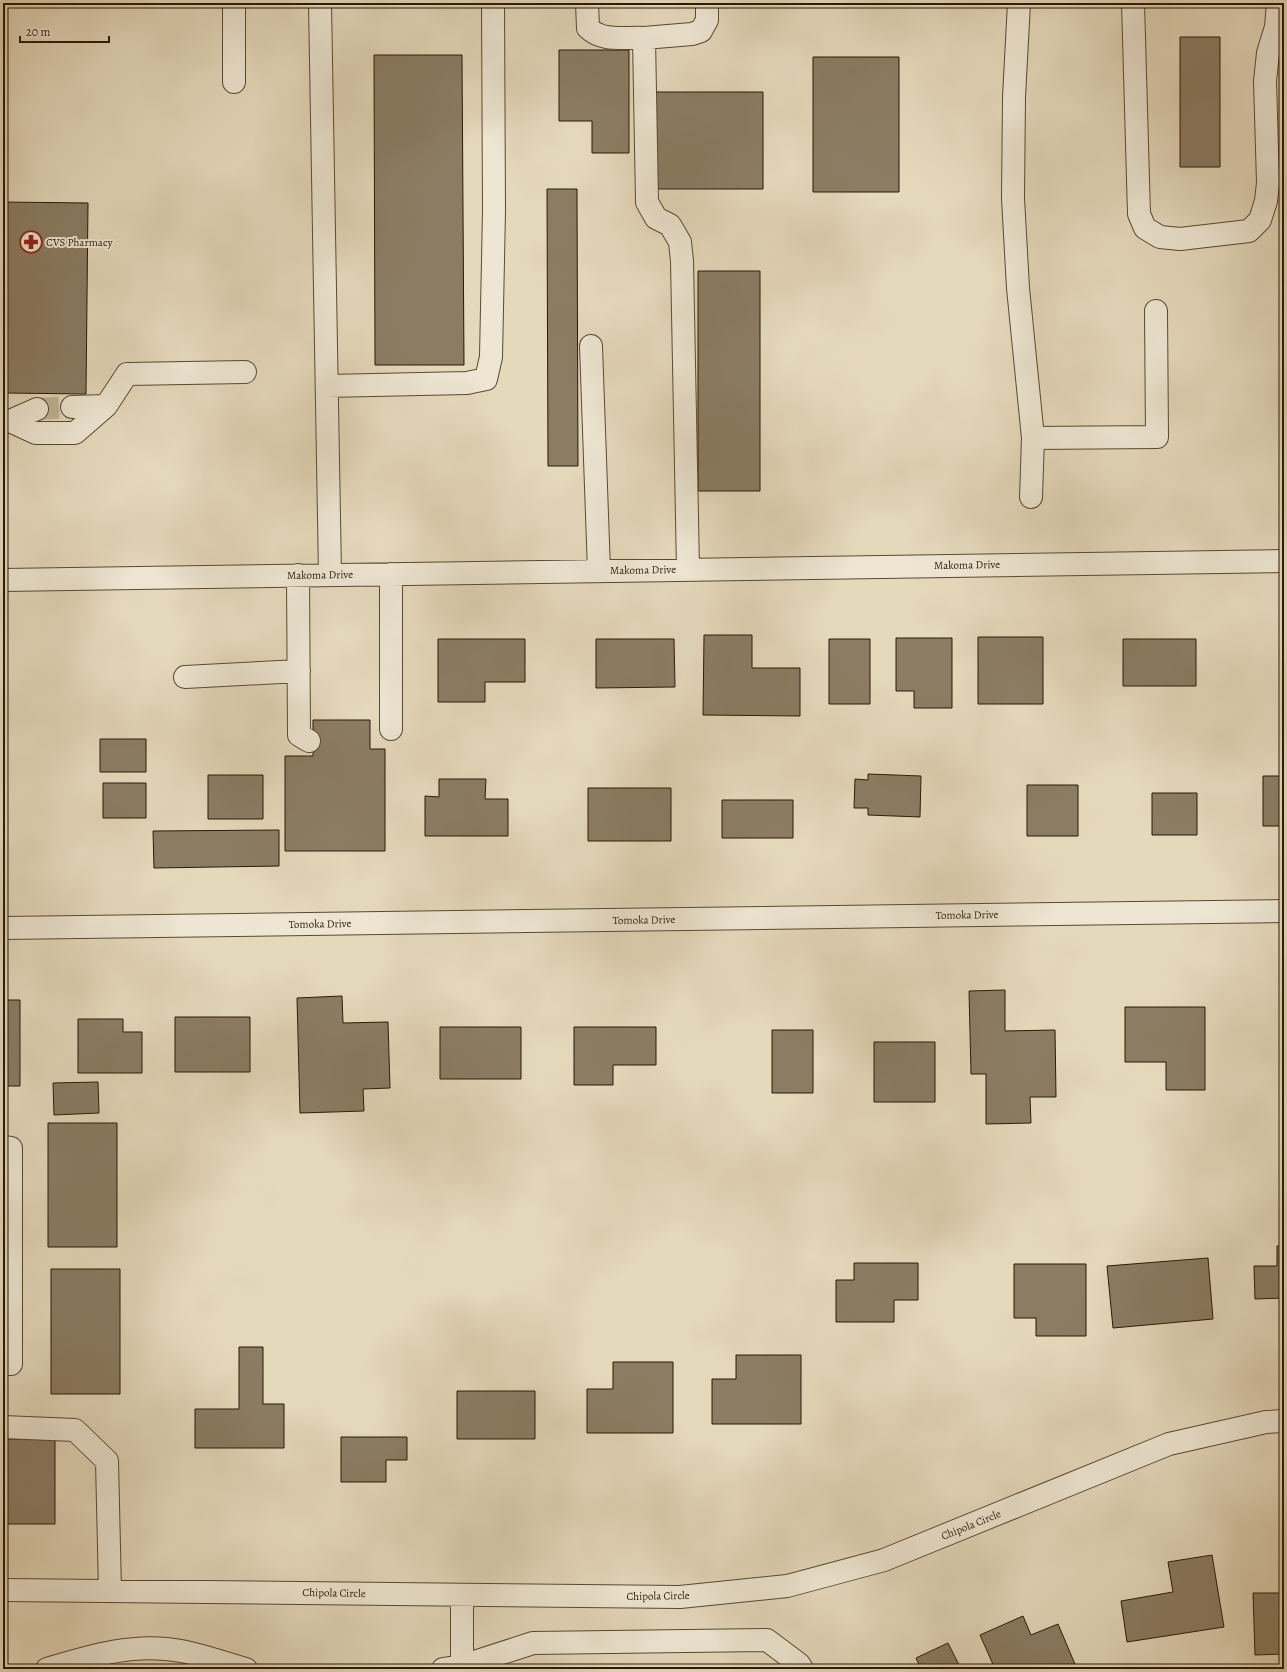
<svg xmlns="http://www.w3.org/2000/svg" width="1287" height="1672" font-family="Alegreya,serif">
<rect width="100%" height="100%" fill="#e5d9bc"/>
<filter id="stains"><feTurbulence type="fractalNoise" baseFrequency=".005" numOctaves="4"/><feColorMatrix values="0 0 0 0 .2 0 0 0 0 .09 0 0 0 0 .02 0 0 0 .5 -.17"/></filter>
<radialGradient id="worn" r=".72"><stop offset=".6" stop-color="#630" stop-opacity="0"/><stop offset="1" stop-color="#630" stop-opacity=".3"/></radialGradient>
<path fill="#8b7d64" stroke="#2a1904" d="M1180 37H1220V167H1180Z
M559 50H629V153H592V121H559Z
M374 55H462L464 365H375Z
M813 57H899V192H813Z
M656 92H763V189H656Z
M547 189H577L578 466H548Z
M3 202 88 203 86 394 3 393Z
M698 271H760V491H698Z
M704 635H752V668H800V716L703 715Z
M978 637H1043V704H978Z
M896 638H952V708H914V691H896Z
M438 639H525V682H485V702H438Z
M596 639H674L675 687 596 688Z
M829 639H870V704H829Z
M1123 639H1196V686H1123Z
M313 720H370V749H385V851H285V756H313Z
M100 739H146V772H100Z
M868 774 921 776 920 817 868 815V808H854L855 779 868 780Z
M208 775H263V819H208Z
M1263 776H1284V826H1263Z
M439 779H486L485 799H508V836H425V796L439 797Z
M103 783H146V818H103Z
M1027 785H1078V836H1027Z
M588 788H671V841H588Z
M1152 793H1197V835H1152Z
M722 800H793V838H722Z
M279 830V866L154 868 153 831Z
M1005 990V1031L1055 1030 1056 1097H1030L1031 1123 986 1124V1074H971L969 991Z
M342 996 343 1023 388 1022 390 1088 363 1089 364 1111 300 1113 297 998Z
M3 1000H20V1086H3Z
M1125 1007H1205V1090H1166V1062H1125Z
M175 1017H250V1072H175Z
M78 1019H123V1032H142V1073H78Z
M440 1027H521V1079H440Z
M574 1027H656V1065H613V1085H574Z
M772 1030H813V1093H772Z
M874 1042H935V1102H874Z
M98 1082 99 1113 54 1115 53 1083Z
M48 1123H117V1247H48Z
M1284 1245V1298L1255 1299 1254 1266H1277V1246Z
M1208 1258 1213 1319 1113 1328 1107 1266Z
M854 1263H918V1300H894V1322H836V1280H854Z
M1014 1264H1086V1336H1036V1318H1014Z
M51 1269H120V1394H51Z
M239 1347H263V1404H284V1448H195V1409H239Z
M736 1355H801V1424H712V1379H736Z
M613 1362H673V1433H587V1389H613Z
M457 1391H535V1439H457Z
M341 1437H407V1460H386V1482H341Z
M3 1439H55V1524H3Z
M1212 1555 1224 1627 1127 1642 1121 1601 1173 1592 1168 1562Z
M1253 1593H1284V1654L1255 1655Z
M1023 1616 1031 1635 1058 1624 1077 1669H1024L1023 1667 1018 1669H995L980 1635Z
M948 1643 961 1669H921L916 1658Z"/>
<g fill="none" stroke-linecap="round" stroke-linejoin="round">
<path stroke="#c0b397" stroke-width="22" stroke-dasharray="22 11" stroke-linecap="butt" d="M37 409 72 407"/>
<g stroke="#594932" stroke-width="24">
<path id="minor" d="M234 3V82
M320 3 330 575
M587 3 588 28C603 42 623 37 644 38
M1019 3 1014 97 1013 198 1018 288 1033 438 1031 497
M1133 3 1139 214 1145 228 1160 237 1180 239 1249 231 1260 220 1266 201 1268 183 1265 81 1268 53 1276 27 1278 3
M591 346 599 571
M327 386 467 383 486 379 491 357 494 211 493 3
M72 407 106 406
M10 421 37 409
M3 422 10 421 36 433H75L106 406 127 374 245 372
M1033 438 1157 437 1156 311
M688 569 682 261 680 242 670 225 656 218 647 202 644 38 692 34 701 31 707 20V3
M391 574V729
M298 575 299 735 309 741
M3 580 1284 561
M185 677 299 671
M3 928 1284 911
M3 1147 11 1148V1364H3
M3 1427 75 1430 107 1461 110 1591
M3 1590 680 1597 787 1586 884 1560 1169 1444 1266 1422 1284 1421
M462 1666V1595
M47 1669C90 1656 135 1642 181 1651 203 1655 224 1663 246 1669
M443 1669 462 1666 533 1643 767 1640 799 1664 802 1669"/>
</g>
<use href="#minor" stroke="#eee6d3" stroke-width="22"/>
</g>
<defs>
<g id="pharmacy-ring" transform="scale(1.15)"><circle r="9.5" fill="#eee6d3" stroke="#8f2418" stroke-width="1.5"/><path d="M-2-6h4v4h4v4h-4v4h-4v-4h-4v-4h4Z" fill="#8f2418"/></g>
</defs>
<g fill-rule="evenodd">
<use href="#pharmacy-ring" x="31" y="242"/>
</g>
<g text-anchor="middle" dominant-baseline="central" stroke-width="4" stroke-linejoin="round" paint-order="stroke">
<g font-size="11" fill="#2a1904" stroke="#eee6d3" text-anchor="start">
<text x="46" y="242">CVS Pharmacy</text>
</g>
<g font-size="11" fill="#2a1904" stroke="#eee6d3">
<text transform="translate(967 565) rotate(-1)">Makoma Drive</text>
<text transform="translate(643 570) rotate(-1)">Makoma Drive</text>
<text transform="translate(320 575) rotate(-1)">Makoma Drive</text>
<text transform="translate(967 915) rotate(-1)">Tomoka Drive</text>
<text transform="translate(644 920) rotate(-1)">Tomoka Drive</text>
<text transform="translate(320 924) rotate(-1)">Tomoka Drive</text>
<text transform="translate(971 1525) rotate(-22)">Chipola Circle</text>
<text transform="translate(334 1593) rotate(1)">Chipola Circle</text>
<text transform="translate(658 1596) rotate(-1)">Chipola Circle</text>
</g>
</g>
<rect width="1287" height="1672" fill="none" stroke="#e5d9bc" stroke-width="16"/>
<rect x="4" y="4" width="1279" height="1664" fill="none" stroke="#2a1904" stroke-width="2"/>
<rect x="8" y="8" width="1271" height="1656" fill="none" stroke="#2a1904"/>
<path d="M20 36v6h89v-6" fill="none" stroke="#2a1904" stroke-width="2"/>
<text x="26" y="36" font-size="12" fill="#2a1904" stroke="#eee6d3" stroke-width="3" paint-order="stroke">20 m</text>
<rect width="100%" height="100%" filter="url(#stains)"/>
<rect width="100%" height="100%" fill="url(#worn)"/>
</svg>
